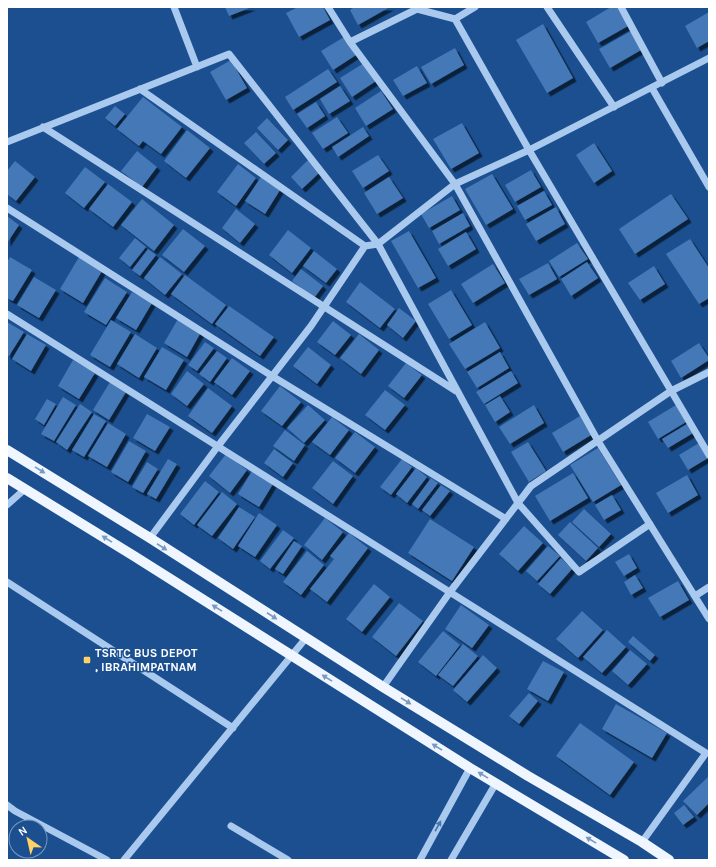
<svg xmlns="http://www.w3.org/2000/svg" width="716" height="867" font-family="Karla,sans-serif">
<defs>
<filter id="shadow"><feDropShadow dx="3.5" dy="3.5" stdDeviation="0" flood-color="#0009"/></filter>
</defs>
<rect width="100%" height="100%" fill="#1b4f8f"/>
<path fill="#4478b7" filter="url(#shadow)" d="M225 7H252L229 16Z
M298 7H323L330 20 299 37 286 13Z
M354 7H390L358 25 350 10Z
M611 7H617L628 26 598 43 586 22Z
M709 12V41L697 48 685 26Z
M543 24 573 78 547 93 516 40Z
M631 31 641 50 610 68 599 49Z
M344 37 356 55 333 70 321 51Z
M455 48 464 65 431 84 421 67Z
M231 60 247 88 226 100 210 72Z
M364 63 376 81 352 97 340 78Z
M417 66 427 83 403 96 393 80Z
M328 69 337 82 293 110 285 97Z
M340 86 350 101 329 114 320 99Z
M381 91 393 109 366 126 355 108Z
M143 97 182 127 161 154 143 141 139 146 117 129Z
M316 102 325 116 307 128 297 114Z
M115 106 125 114 115 126 105 118Z
M337 117 348 133 323 149 312 133Z
M267 118 288 140 278 150 257 128Z
M462 123 479 153 451 169 433 139Z
M363 127 369 136 338 157 332 147Z
M187 130 210 148 186 178 164 161Z
M256 132 276 153 264 164 244 143Z
M594 143 612 171 594 183 576 155Z
M137 151 157 167 142 187 121 171Z
M378 155 389 171 363 188 352 171Z
M308 160 320 172 302 189 291 177Z
M15 161 35 177 16 201 7 194V171Z
M238 164 256 178 236 206 217 192Z
M85 167 105 182 84 208 65 193Z
M531 170 541 187 515 202 505 185Z
M492 174 513 209 486 225 465 189Z
M261 177 280 190 265 214 245 201Z
M389 177 403 198 377 214 364 193Z
M108 184 132 202 113 227 89 209Z
M544 191 552 205 525 220 517 206Z
M671 194 688 219 635 254 619 229Z
M452 196 460 210 429 228 421 214Z
M142 199 174 225 154 251 121 225Z
M556 207 565 224 536 241 526 224Z
M236 209 255 224 240 243 222 228Z
M463 213 470 226 439 244 432 231Z
M7 216 19 225 7 243Z
M183 229 205 246 184 272 162 255Z
M288 230 311 248 292 273 269 255Z
M409 231 436 278 418 288 391 241Z
M466 232 476 249 448 266 438 249Z
M135 238 146 247 130 267 119 258Z
M690 239 709 268V298L699 304 666 254Z
M577 243 588 259 559 277 549 261Z
M148 249 156 255 140 276 132 270Z
M314 251 337 269 326 283 303 266Z
M10 257 32 270 13 301 7 298V262Z
M79 257 102 271 83 303 60 289Z
M160 257 182 274 165 295 144 278Z
M587 262 598 278 571 296 561 279Z
M548 263 557 279 529 295 519 279Z
M493 264 505 283 473 303 461 284Z
M654 266 665 284 640 300 628 283Z
M301 269 323 286 314 298 292 281Z
M185 275 226 305 212 324 171 294Z
M34 277 56 290 39 318 17 305Z
M105 278 127 292 106 325 84 312Z
M360 282 395 309 380 328 346 302Z
M451 290 472 325 449 339 428 304Z
M132 292 152 303 136 330 116 318Z
M229 306 274 337 260 356 215 324Z
M399 308 416 321 403 338 387 325Z
M178 319 201 332 187 357 164 343Z
M111 320 131 332 110 367 90 355Z
M333 321 351 335 335 355 317 342Z
M7 322 24 332 9 356 7 355Z
M485 322 500 348 465 369 449 344Z
M27 334 46 345 31 371 12 359Z
M135 334 157 348 139 378 117 364Z
M359 334 379 350 361 374 340 358Z
M205 342 214 348 197 371 188 365Z
M699 343 709 358V360L681 378 671 361Z
M162 347 184 360 166 390 144 377Z
M308 347 331 365 317 384 293 366Z
M217 351 227 358 210 382 199 374Z
M500 352 509 368 477 388 467 372Z
M232 358 250 371 232 395 214 382Z
M73 360 95 373 79 399 58 386Z
M406 363 422 375 404 398 388 386Z
M187 371 204 384 187 406 171 394Z
M511 371 518 383 484 404 476 392Z
M110 382 126 392 109 420 93 410Z
M280 386 301 402 282 426 261 411Z
M208 388 232 406 212 433 188 416Z
M385 390 405 405 385 430 365 415Z
M500 396 510 412 495 422 485 405Z
M63 397 76 405 54 441 41 434Z
M47 399 56 404 44 425 35 419Z
M80 404 92 412 67 450 56 442Z
M308 405 325 420 304 443 287 428Z
M534 405 544 423 510 444 499 427Z
M676 405 686 422 658 439 648 422Z
M94 414 106 421 84 457 72 450Z
M147 414 170 427 155 451 133 438Z
M580 416 591 435 563 452 552 433Z
M332 417 349 430 330 455 312 442Z
M108 423 126 434 107 467 88 456Z
M687 424 693 433 668 448 662 439Z
M285 430 305 445 294 461 273 446Z
M355 432 375 447 355 473 335 458Z
M129 441 146 451 128 482 111 472Z
M528 442 546 471 529 482 511 452Z
M699 443 708 458 688 470 679 455Z
M598 448 621 485 593 502 570 465Z
M274 449 293 463 283 477 264 463Z
M226 454 247 470 230 493 209 476Z
M168 459 177 464 156 499 147 494Z
M402 459 412 467 391 495 380 487Z
M333 461 353 476 333 504 312 488Z
M147 462 158 469 143 493 132 487Z
M416 468 427 477 407 503 396 494Z
M252 471 273 484 259 507 238 494Z
M573 473 588 498 550 521 535 496Z
M687 475 698 495 668 513 656 493Z
M431 478 438 483 418 509 412 504Z
M205 481 219 492 194 525 180 514Z
M441 485 450 491 430 516 422 510Z
M222 492 237 504 212 536 197 525Z
M612 495 621 510 604 520 595 505Z
M239 507 255 517 233 549 218 538Z
M584 509 611 534 599 547 572 522Z
M259 513 277 525 255 557 238 546Z
M325 518 343 532 322 560 304 545Z
M430 519 474 547 452 581 408 553Z
M570 522 598 548 586 561 558 535Z
M524 526 543 543 518 571 499 554Z
M283 530 294 538 270 569 260 561Z
M349 533 368 548 327 602 310 589 334 559 330 556Z
M294 541 302 546 283 574 275 569Z
M548 546 560 556 537 581 526 571Z
M307 551 324 565 301 595 283 582Z
M629 554 637 568 624 576 615 562Z
M561 558 572 569 550 594 538 584Z
M635 575 643 588 631 595 624 582Z
M678 581 689 600 660 617 648 598Z
M374 584 390 597 362 632 346 619Z
M399 603 423 621 396 656 372 637Z
M461 605 489 625 472 648 445 629Z
M582 611 603 630 578 658 556 639Z
M607 630 626 647 602 673 583 657Z
M443 631 460 645 436 676 418 662Z
M633 636 655 655 650 661 628 642Z
M463 644 478 656 453 686 438 675Z
M630 650 647 664 628 685 612 671Z
M483 655 497 668 467 702 453 690Z
M543 661 564 672 548 701 527 689Z
M529 693 538 701 519 724 509 716Z
M616 704 667 733 652 758 602 729Z
M580 723 634 762 610 795 556 756Z
M709 776V803L697 815 683 801Z
M684 805 694 817 683 825 674 813Z"/>
<g fill="none" stroke-linecap="round" stroke-linejoin="round">
<path stroke="#a9c9ee" stroke-width="7" d="M174 7 197 67
M328 7 350 42 455 184 598 441 709 619
M547 7 614 107
M621 7 662 83
M417 9 455 19 529 150 709 455
M455 19 475 7
M350 42 417 9V7
M652 88 709 187
M140 89 365 246
M43 127 456 391
M7 142 229 54 378 244 518 503 579 572 650 524
M7 208 272 376 506 519
M7 314 706 753 642 842
M7 505 25 489
M150 538 218 446 311 326 365 246 378 244 455 184 529 150 709 58
M7 582 233 728
M695 596 709 587
M383 687 450 592 531 486 671 391 709 372
M7 805 15 811 107 860
M231 826 288 860
M124 860 306 638
M420 860 470 768
M451 860 496 783"/>
<path stroke="#f0f6ff" stroke-width="10" d="M7 450 150 538 383 687 528 776 642 842 669 860
M7 478 134 556 470 768 624 860"/>
</g>
<defs><path id="oneway-solid" d="M-6-.8H1V-3.2L6.5 0L1 3.2V.8H-6Z"/></defs>
<g fill="#7b9ac1">
<use href="#oneway-solid" transform="translate(40 470) rotate(32)"/>
<use href="#oneway-solid" transform="translate(107 539) rotate(-148)"/>
<use href="#oneway-solid" transform="translate(162 547) rotate(33)"/>
<use href="#oneway-solid" transform="translate(217 608) rotate(-148)"/>
<use href="#oneway-solid" transform="translate(272 616) rotate(33)"/>
<use href="#oneway-solid" transform="translate(327 678) rotate(-148)"/>
<use href="#oneway-solid" transform="translate(406 701) rotate(32)"/>
<use href="#oneway-solid" transform="translate(437 747) rotate(-148)"/>
<use href="#oneway-solid" transform="translate(483 775) rotate(-149)"/>
<use href="#oneway-solid" transform="translate(591 840) rotate(-149)"/>
</g>
<use fill="#4674ac" href="#oneway-solid" transform="translate(438 826) rotate(-61)"/>
<rect fill="#ffd166" stroke="#1b4f8f" stroke-width="1.5" x="83" y="656" width="8" height="8" rx="2"/>
<g text-anchor="middle" dominant-baseline="central" stroke-width="3" stroke-linejoin="round" paint-order="stroke">
<g font-size="12" font-weight="bold" fill="#fff" stroke="#1b4f8f" text-anchor="start">
<text x="95" y="653">TSRTC BUS DEPOT<tspan x="95" dy="14">, IBRAHIMPATNAM</tspan></text>
</g>
</g>
<rect width="716" height="867" fill="none" stroke="#ffffff" stroke-width="16"/>
<g transform="translate(28 839) rotate(326)"><circle r="19" fill="#1b4f8f" stroke="#7695bc"/>
<path d="M0-3L7 15L0 10L-7 15Z" fill="#ffd166"/>
<text y="-6" font-size="11" font-weight="bold" text-anchor="middle" fill="#ffffff">N</text>
</g>
</svg>
